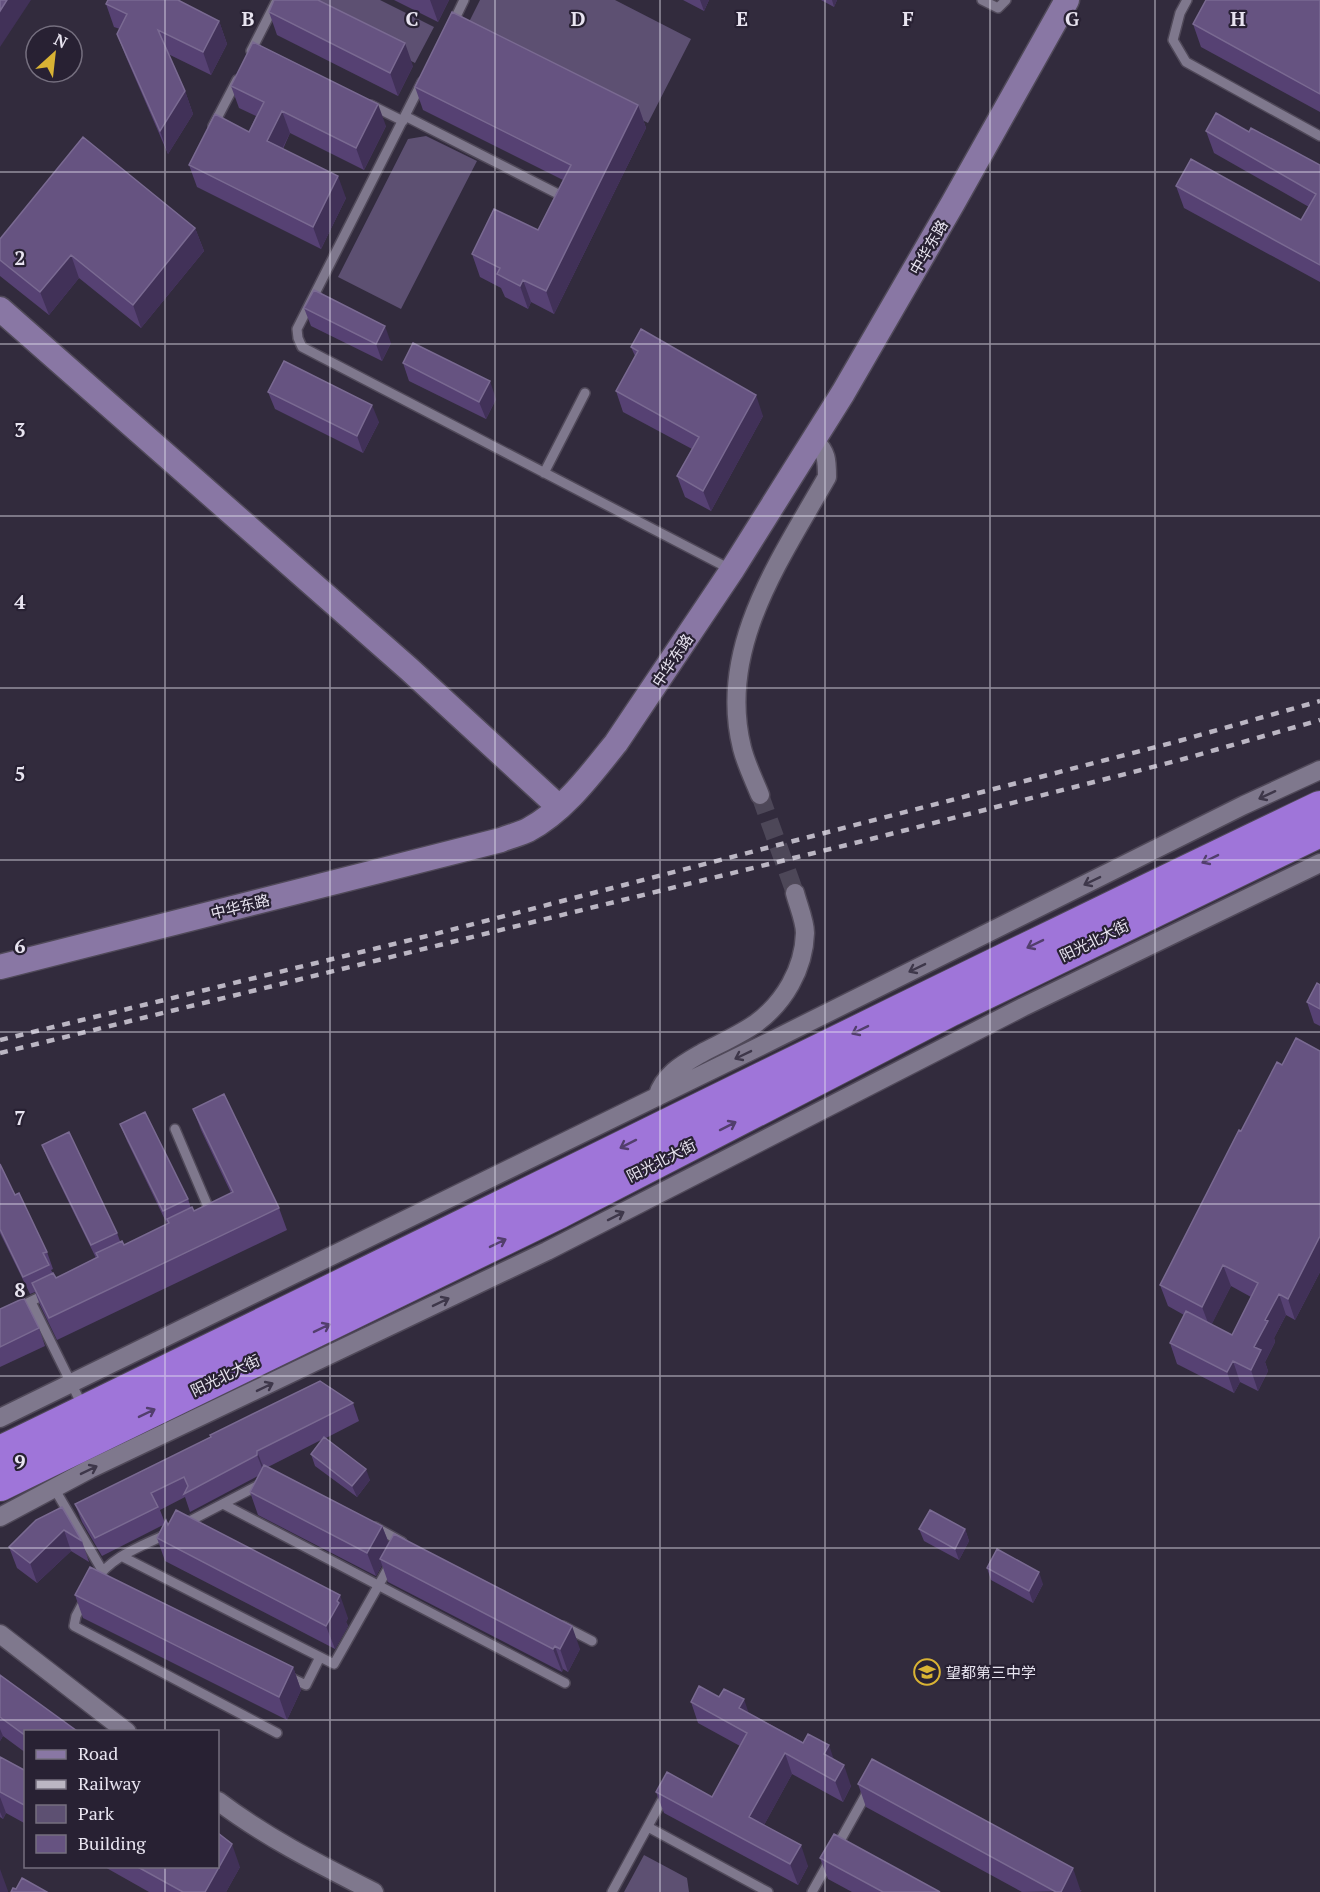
<svg xmlns="http://www.w3.org/2000/svg" width="1320" height="1892" font-family="'PT Serif','Noto Sans SC',serif">
<rect width="100%" height="100%" fill="#322b3d"/>
<path fill="#5d5072" d="M297 0H380L434 27 415 63 296 2Z
M480 0H615L691 39 648 123 465 30Z
M426 136 477 161 401 309 338 277 408 139Z
M644 1855 687 1878 689 1892H624Z"/>
<g fill="none" stroke-linecap="round" stroke-linejoin="round">
<path stroke="#4d4758" stroke-width="18" stroke-dasharray="18 9" stroke-linecap="butt" d="M760 795 795 893"/>
<g stroke="#504959" stroke-width="12">
<path id="lane" d="M982 0 998 8 1006 0
M1187 0 1180 13 1173 40 1186 62 1320 136
M452 25 464 0
M251 51 277 0
M422 82 297 329 298 338 302 347 730 569
M371 105 403 121
M405 116 562 196
M213 126 237 80
M544 473 585 393
M175 1129 209 1209V1215
M31 1302 83 1407
M0 1316 46 1294
M54 1488 102 1570
M223 1504 565 1683
M184 1524 259 1485
M375 1527 402 1542
M123 1557 334 1664 390 1565
M95 1582C109 1557 142 1546 167 1534
M85 1599 76 1616 74 1626 277 1733
M563 1626 592 1641
M289 1677 306 1685 320 1657
M648 1827 768 1892
M836 1848 869 1789
M612 1892 666 1793
M812 1892 830 1860"/>
</g>
<g stroke="#504959" stroke-width="21">
<path id="street" d="M760 795C754 780 746 764 742 748 717 648 780 560 827 477 827 460 827 452 814 440
M657 1097C664 1074 683 1064 702 1053 719 1044 739 1035 755 1024 784 1003 804 969 805 933 805 921 798 905 795 893
M0 1418 775 1039 1244 805 1320 770
M0 1517 90 1469 547 1251 1023 1007 1320 863
M0 1634 127 1732
M218 1801C267 1838 319 1864 374 1892"/>
</g>
<g stroke="#504959" stroke-width="27">
<path id="secondary" d="M0 309 409 669 559 807
M0 967 501 840C510 836 520 834 528 830 564 811 591 774 616 743L732 570 843 393 953 203 1067 0"/>
</g>
<g stroke="#504959" stroke-width="34">
<path id="highway" d="M0 1452C441 1238 878 1018 1320 807
M0 1485 560 1212 951 1010 1320 831"/>
</g>
<use href="#lane" stroke="#7f788d" stroke-width="9"/>
<use href="#street" stroke="#7f788d" stroke-width="18"/>
<use href="#secondary" stroke="#8977a4" stroke-width="24"/>
<use href="#highway" stroke="#9f75d9" stroke-width="32"/>
<path stroke="#bbb6c3" stroke-width="4.5" stroke-dasharray="8 8" stroke-linecap="butt" d="M0 1040 435 934 1175 742 1320 701
M0 1053 871 839 1180 760 1320 720"/>
</g>
<path fill="#564173" fill-rule="evenodd" d="M394 0H449L438 22Z
M683 0H709L704 11Z
M821 0H837L834 7Z
M1320 0V112L1201 47 1193 24Z
M106 4 219 21 227 44 211 75 168 54 185 91 193 114 168 154 126 57 117 34 120 29 114 27Z
M269 12 413 66 398 96 277 35Z
M231 86 386 126 364 170 290 133 283 149 346 198 321 249 197 187 189 165 249 132 256 116 239 108Z
M415 87 638 105 646 128 554 314 531 302 528 309 505 297 501 288 480 277 472 254 538 230 563 180 423 110Z
M1206 131 1249 132 1320 165V282L1184 208 1176 186 1301 220 1309 207 1214 153Z
M195 228 204 251 141 328 79 278 49 315 0 276V239Z
M304 308 391 343 382 361 311 326Z
M631 347 763 416 711 511 685 497 677 476 692 449 623 412 616 391 635 356Z
M403 363 496 399 486 419 409 381Z
M268 392 379 422 363 453 275 409Z
M1320 985V1026L1314 1023 1307 1002Z
M1320 1051V1272L1295 1320 1286 1315 1274 1338 1275 1342 1265 1362 1268 1371 1258 1391 1240 1382 1234 1393 1177 1364 1170 1343 1184 1315 1168 1306 1160 1285 1241 1131 1282 1065ZM1231 1286 1251 1297 1232 1335 1211 1325Z
M193 1109 279 1208 287 1230 57 1340 40 1305 35 1292 30 1294 0 1233V1164L15 1195 47 1252 53 1269 51 1270 56 1278 96 1258 49 1162 42 1145 117 1233 120 1241 124 1245 167 1224 127 1141 120 1124 188 1199 191 1208 194 1211 231 1193 201 1130Z
M0 1309 39 1328 45 1346 0 1367Z
M353 1403 359 1421 326 1438 370 1480 357 1497 315 1466 311 1454 321 1440 268 1467 382 1526 389 1543 580 1649 568 1672 563 1669 562 1672 388 1582 382 1565 376 1576 258 1515 250 1492 258 1476 190 1512 185 1497 160 1510 165 1523 348 1618 346 1622 348 1626 335 1649 165 1561 157 1538 163 1525 102 1556 82 1522 75 1504Z
M62 1507 82 1541 89 1562 71 1551 37 1583 17 1568 9 1547Z
M919 1529H965L969 1541 959 1560 924 1541Z
M987 1568 1043 1584 1033 1603 991 1580Z
M75 1595 293 1667 301 1690 287 1720 83 1618Z
M0 1675 26 1731V1753L3 1736 0 1741Z
M691 1702 749 1713 834 1759 851 1786 843 1802 792 1774 764 1825 808 1866 798 1885 664 1813 656 1792 712 1797 740 1746 698 1723Z
M0 1757 26 1771V1824L6 1813 3 1819 0 1817Z
M858 1784 1082 1891 1022 1892 866 1807Z
M820 1858 940 1892H852L828 1879Z
M103 1866H218L240 1867 226 1892H149Z"/>
<path fill="#413158" d="M7 0H31L0 47V11Z
M430 0H449L438 22Z
M700 0H709L704 11Z
M832 0H837L834 7Z
M219 21 227 44 211 75 203 52Z
M405 43 413 66 398 96 390 73Z
M185 91 193 114 168 154 160 131Z
M378 104 386 126 364 170 356 148Z
M638 105 646 128 554 314 546 291Z
M282 111 290 133 275 163 267 141Z
M338 176 346 198 321 249 313 227Z
M195 228 204 251 141 328 133 305Z
M71 255 79 278 49 315 40 292Z
M523 280 531 302 528 309 520 286Z
M385 326 391 343 382 361 376 344Z
M490 381 496 399 486 419 479 402Z
M756 395 763 416 711 511 703 491Z
M372 405 379 422 363 453 357 436Z
M1320 1236V1272L1295 1320 1288 1299Z
M1223 1265 1231 1286 1210 1328 1202 1307Z
M1279 1294 1286 1315 1274 1338 1275 1342 1265 1362 1268 1371 1258 1391 1251 1370 1254 1347 1265 1320Z
M1233 1361 1240 1382 1234 1393 1227 1372Z
M257 1451 264 1469V1473L257 1455Z
M366 1469 370 1480 357 1497 352 1486Z
M382 1526 391 1549 380 1559 382 1565 376 1576 367 1553Z
M965 1529 969 1541 959 1560 955 1549Z
M64 1530 71 1551 37 1583 30 1563Z
M1039 1572 1043 1584 1033 1603 1029 1591Z
M340 1595 348 1618 346 1622 348 1626 335 1649 326 1626Z
M572 1626 580 1649 568 1672 560 1649Z
M555 1646 563 1669 562 1672 553 1649Z
M293 1667 301 1690 287 1720 279 1697Z
M744 1699 751 1720 739 1708Z
M0 1729 3 1736 0 1741Z
M829 1745 836 1766 824 1754Z
M785 1753 792 1774 757 1838 749 1817Z
M844 1765 851 1786 843 1802 835 1781Z
M0 1797 6 1813 3 1819 0 1812Z
M232 1844 240 1867 226 1892H205Z
M801 1845 808 1866 798 1885 790 1864Z
M1073 1868 1081 1892H1061Z
M0 1869 8 1891V1892H0Z"/>
<path fill="#665381" stroke="#7a6a92" stroke-width="1.5" d="M0 0H7L0 11Z
M108 0H178L219 21 203 52 158 30 185 91 160 131 117 34 127 14 106 4Z
M274 0H318L405 43 390 73 269 12Z
M1206 0H1320V94L1193 24Z
M452 12 638 105 546 291 523 280 520 286 497 274 500 268 472 254 494 209 538 230 571 165 415 87Z
M253 42 378 104 356 148 282 111 267 141 338 176 313 227 189 165 215 114 249 132 264 102 231 86Z
M1216 113 1249 132 1251 128 1320 165V265L1176 186 1191 159 1301 220 1316 194 1206 131Z
M83 137 195 228 133 305 71 255 40 292 0 260V239Z
M314 290 385 326 376 344 304 308Z
M641 329 756 395 703 491 677 476 699 437 616 391 638 351 631 347Z
M413 343 490 381 479 402 403 363Z
M284 361 372 405 357 436 268 392Z
M1317 983 1320 985V1009L1307 1002Z
M1296 1038 1320 1051V1236L1288 1299 1279 1294 1265 1320 1268 1321 1254 1347 1261 1350 1251 1370 1233 1361 1227 1372 1170 1343 1186 1311 1232 1335 1258 1283 1223 1265 1202 1307 1160 1285 1239 1130 1241 1131 1277 1062 1282 1065Z
M224 1094 279 1208 49 1318 32 1283 53 1273 56 1278 98 1257 96 1253 122 1241 124 1245 169 1223 167 1219 192 1207 194 1211 233 1192 193 1109Z
M145 1112 188 1199 163 1211 120 1124Z
M69 1132 117 1233 91 1245 42 1145Z
M0 1164 15 1195 19 1193 47 1252 43 1253 49 1265 23 1277 0 1229Z
M24 1298 39 1328 0 1347V1309Z
M320 1381 353 1403 257 1451V1455L184 1494 188 1486 184 1477 151 1493 158 1507 95 1538 75 1504 211 1437 210 1435Z
M324 1437 366 1469 352 1486 311 1454Z
M264 1465 382 1526 367 1553 250 1492Z
M62 1507 82 1541 64 1530 30 1563 9 1547 36 1520Z
M176 1510 340 1595 337 1601 339 1603 326 1626 157 1538 166 1520 168 1525Z
M930 1510 965 1529 955 1549 919 1529Z
M394 1534 572 1626 560 1649 555 1646 553 1649 380 1559Z
M997 1549 1039 1572 1029 1591 987 1568Z
M90 1567 293 1667 279 1697 75 1595Z
M0 1675 77 1731H26V1736L0 1717Z
M699 1686 719 1697 724 1689 744 1699 739 1708 803 1743 808 1734 829 1745 824 1754 844 1765 835 1781 785 1753 749 1817 801 1845 790 1864 656 1792 667 1772 712 1797 747 1733 691 1702Z
M0 1757 26 1771V1806L0 1792Z
M872 1759 1073 1868 1061 1892H1056L858 1784Z
M218 1833 232 1844 205 1892H183L136 1866H218Z
M834 1834 940 1892H883L820 1858Z
M22 1878 47 1892H11L13 1888 16 1889Z"/>
<defs><path id="oneway-shaft" d="M-6 0H5M1.5-3L5.5 0L1.5 3" fill="none" stroke-width="1.6" stroke-linecap="round" stroke-linejoin="round" transform="scale(1.5)"/></defs>
<g stroke="#3e374a">
<use href="#oneway-shaft" transform="translate(1267 795) rotate(155)"/>
<use href="#oneway-shaft" transform="translate(1092 881) rotate(154)"/>
<use href="#oneway-shaft" transform="translate(917 968) rotate(154)"/>
<use href="#oneway-shaft" transform="translate(743 1055) rotate(154)"/>
<use href="#oneway-shaft" transform="translate(616 1216) rotate(-27)"/>
<use href="#oneway-shaft" transform="translate(441 1302) rotate(-26)"/>
<use href="#oneway-shaft" transform="translate(265 1387) rotate(-26)"/>
<use href="#oneway-shaft" transform="translate(89 1470) rotate(-26)"/>
</g>
<g stroke="#523e6d">
<use href="#oneway-shaft" transform="translate(1210 859) rotate(154)"/>
<use href="#oneway-shaft" transform="translate(1035 944) rotate(154)"/>
<use href="#oneway-shaft" transform="translate(860 1030) rotate(154)"/>
<use href="#oneway-shaft" transform="translate(728 1126) rotate(-27)"/>
<use href="#oneway-shaft" transform="translate(628 1144) rotate(153)"/>
<use href="#oneway-shaft" transform="translate(498 1243) rotate(-26)"/>
<use href="#oneway-shaft" transform="translate(322 1328) rotate(-26)"/>
<use href="#oneway-shaft" transform="translate(147 1413) rotate(-26)"/>
</g>
<path fill="none" stroke="#e8e4f0" stroke-width="1.5" stroke-opacity="0.55" d="M165 0V1732M330 0V1892M495 0V1892M660 0V1892M825 0V1892M990 0V1892M1155 0V1892M0 172H1320M0 344H1320M0 516H1320M0 688H1320M0 860H1320M0 1032H1320M0 1204H1320M0 1376H1320M0 1548H1320M0 1720H1320M165 1866V1892"/>
<defs>
<g id="school-ring" transform="scale(1.35)"><circle r="9.5" fill="#282133" stroke="#d9b334" stroke-width="1.5"/><path d="M0-5L7-2L0 1L-7-2ZM-4 1L0 2.5L4 1V4Q0 6-4 4Z" fill="#d9b334"/></g>
</defs>
<g fill-rule="evenodd">
<use href="#school-ring" x="927" y="1672"/>
</g>
<g text-anchor="middle" dominant-baseline="central" stroke-width="4.5" stroke-linejoin="round" paint-order="stroke">
<g font-size="15" fill="#e8e4f0" stroke="#282133">
<text transform="translate(928 247) rotate(-60)">中华东路</text>
<text transform="translate(672 660) rotate(-56)">中华东路</text>
<text transform="translate(240 906) rotate(-14)">中华东路</text>
<text transform="translate(1094 940) rotate(-26)">阳光北大街</text>
<text transform="translate(661 1160) rotate(-27)">阳光北大街</text>
<text transform="translate(225 1375) rotate(-26)">阳光北大街</text>
</g>
<g font-size="15" fill="#e8e4f0" stroke="#282133" text-anchor="start">
<text x="946" y="1672">望都第三中学</text>
</g>
</g>
<g font-size="20" text-anchor="middle" font-weight="bold" fill="#e8e4f0" stroke="#282133" stroke-width="4.5" stroke-linejoin="round" paint-order="stroke">
<text x="248" y="26">B</text>
<text x="412" y="26">C</text>
<text x="578" y="26">D</text>
<text x="742" y="26">E</text>
<text x="908" y="26">F</text>
<text x="1072" y="26">G</text>
<text x="1238" y="26">H</text>
<text x="20" y="265">2</text>
<text x="20" y="437">3</text>
<text x="20" y="609">4</text>
<text x="20" y="781">5</text>
<text x="20" y="953">6</text>
<text x="20" y="1125">7</text>
<text x="20" y="1297">8</text>
<text x="20" y="1469">9</text>
</g>
<rect x="24" y="1730" width="195" height="138" fill="#282133" stroke="#756f7f" stroke-width="1.5"/>
<rect x="36" y="1750" width="30" height="9" fill="#8977a4" stroke="#756f7f" stroke-width="1.5"/>
<text x="78" y="1760" font-size="18" fill="#e8e4f0">Road</text>
<rect x="36" y="1780" width="30" height="9" fill="#bbb6c3" stroke="#756f7f" stroke-width="1.5"/>
<text x="78" y="1790" font-size="18" fill="#e8e4f0">Railway</text>
<rect x="36" y="1805" width="30" height="18" fill="#5d5072" stroke="#756f7f" stroke-width="1.5"/>
<text x="78" y="1820" font-size="18" fill="#e8e4f0">Park</text>
<rect x="36" y="1835" width="30" height="18" fill="#665381" stroke="#756f7f" stroke-width="1.5"/>
<text x="78" y="1850" font-size="18" fill="#e8e4f0">Building</text>
<g transform="translate(54 54) rotate(27)"><circle r="28" fill="#282133" stroke="#756f7f" stroke-width="1.5"/>
<path d="M0-4.5L10 22L0 15L-10 22Z" fill="#d9b334"/>
<text y="-9" font-size="16" font-weight="bold" text-anchor="middle" fill="#e8e4f0">N</text>
</g>
</svg>
